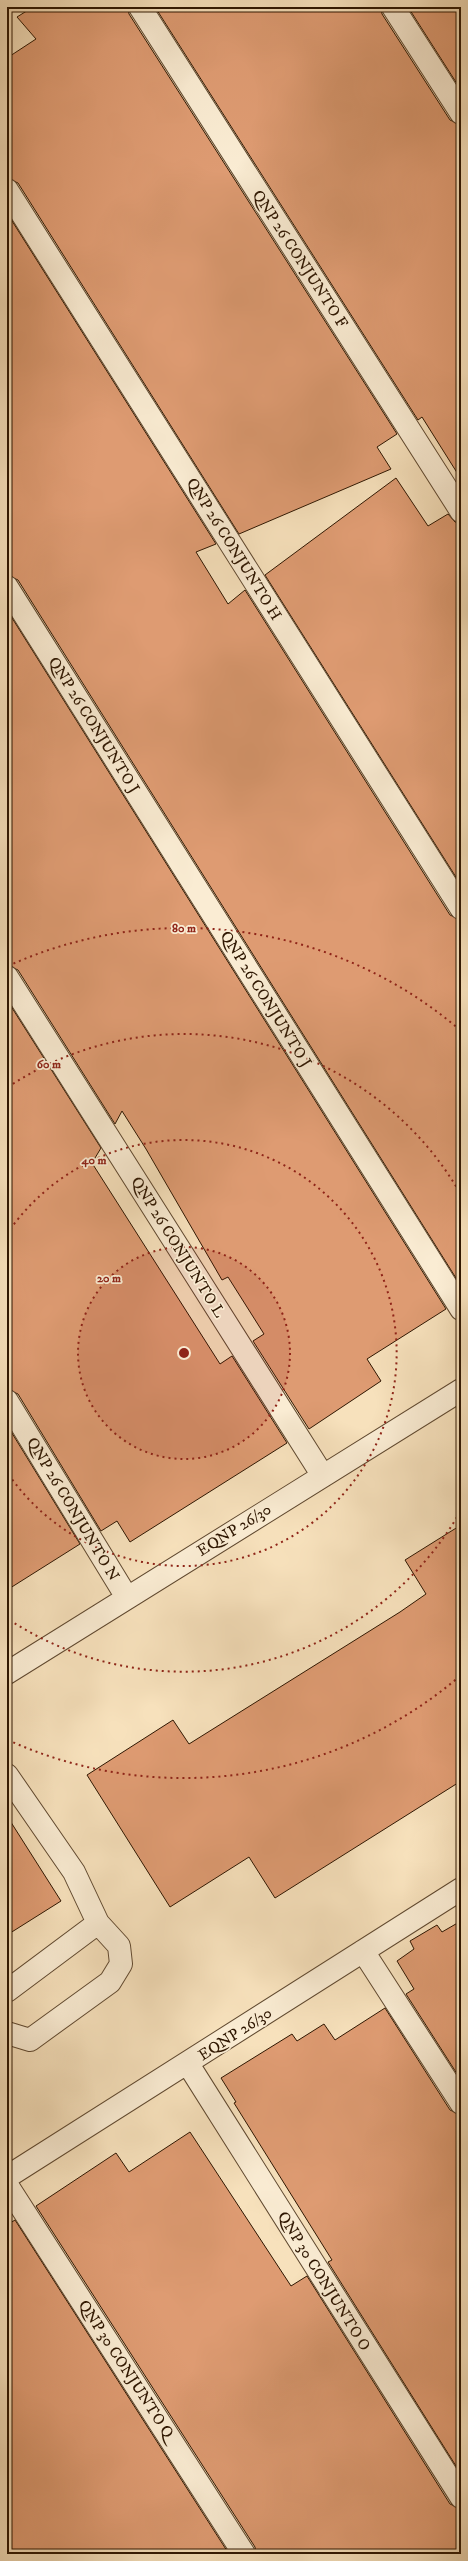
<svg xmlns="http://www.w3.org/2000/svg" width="468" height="2561" font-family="'IM FELL DW Pica',serif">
<rect width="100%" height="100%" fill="#f7e1bc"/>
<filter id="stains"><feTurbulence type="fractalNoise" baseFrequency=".005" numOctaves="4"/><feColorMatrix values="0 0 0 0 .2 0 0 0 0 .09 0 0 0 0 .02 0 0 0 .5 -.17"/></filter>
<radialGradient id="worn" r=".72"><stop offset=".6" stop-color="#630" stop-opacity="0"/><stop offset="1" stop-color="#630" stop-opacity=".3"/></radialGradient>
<path fill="#de9b72" stroke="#2e1601" d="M33 7H128L129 14 397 434 377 447 391 469 239 534 18 183 7 178V58L36 39 17 17Z
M155 7H381L382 14 450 120 461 125V479L422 417 418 420Z
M408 7H461V90Z
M7 213 216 544 196 552 228 604 245 590 450 915 461 920V1286L18 580 7 575Z
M396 478 428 526 448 514 455 522 461 523V885L265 575Z
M7 610 446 1309 367 1359 381 1381 309 1429 253 1341 264 1334 228 1277 222 1280 146 1149 122 1111 115 1124 18 970 7 965Z
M7 1000 101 1148 92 1163 220 1364 232 1356 287 1443 130 1542 117 1521 101 1531 18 1394 7 1389Z
M7 1425 80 1544 7 1590Z
M461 1525V1781L275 1898 249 1857 170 1907 87 1775 173 1720 189 1744 400 1612 426 1594 405 1560Z
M7 1816 61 1901 7 1935Z
M461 1921V2080L406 1994 414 1989 397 1961 414 1949 410 1941 437 1925 442 1932Z
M385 2008 450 2110 461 2115V2474L328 2262 332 2260 234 2103 236 2102 221 2078 292 2034 297 2041 324 2024 335 2040Z
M190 2132 291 2286 307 2276 450 2504 461 2509V2554H256L255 2547 36 2206 116 2153 129 2172Z
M15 2220 229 2554H15L7 2542V2225Z"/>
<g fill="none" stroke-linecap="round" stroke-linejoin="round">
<g stroke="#604930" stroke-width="24">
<path id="minor" d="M140 7 461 511
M393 7 461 113
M7 190 461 908
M7 587 461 1309
M7 977 323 1476
M7 1401 126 1596
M7 1673 461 1390
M7 1775 74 1872 98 1923 7 1991
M363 1951 461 2103
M7 2033 30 2040 110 1982 121 1964 119 1946 98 1923
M188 2064 461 2497
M7 2177 461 1889
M7 2185 244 2554"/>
</g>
<use href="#minor" stroke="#faecd3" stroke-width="22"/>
</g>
<circle cx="184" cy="1353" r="106" fill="#8f2418" fill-opacity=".12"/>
<g fill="none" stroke="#8f2418" stroke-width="2" stroke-dasharray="2 4">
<circle cx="184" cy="1353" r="106"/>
<path d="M7 1234A213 213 0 1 1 7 1472"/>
<path d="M460 1512A319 319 0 0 1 8 1619M8 1087A319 319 0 0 1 460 1193"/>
<path d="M460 1676A425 425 0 0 1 8 1740M8 966A425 425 0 0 1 460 1030"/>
</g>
<g text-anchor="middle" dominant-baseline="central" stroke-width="3.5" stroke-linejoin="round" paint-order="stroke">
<g font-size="16" fill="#2e1601" stroke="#faecd3">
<text transform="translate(300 259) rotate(57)">QNP 26 CONJUNTO F</text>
<text transform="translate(234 549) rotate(58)">QNP 26 CONJUNTO H</text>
<text transform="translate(94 725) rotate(58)">QNP 26 CONJUNTO J</text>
<text transform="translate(266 999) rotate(58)">QNP 26 CONJUNTO J</text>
<text transform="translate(178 1247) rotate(58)">QNP 26 CONJUNTO L</text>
<text transform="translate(73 1509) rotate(59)">QNP 26 CONJUNTO N</text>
<text transform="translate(234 1530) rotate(-32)">EQNP 26/30</text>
<text transform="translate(235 2034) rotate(-33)">EQNP 26/30</text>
<text transform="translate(324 2281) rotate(58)">QNP 30 CONJUNTO O</text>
<text transform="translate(126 2369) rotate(57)">QNP 30 CONJUNTO Q</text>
</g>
</g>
<circle cx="184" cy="1353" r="6" fill="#8f2418" stroke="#faecd3" stroke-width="2"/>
<g font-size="12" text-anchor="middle" font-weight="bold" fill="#8f2418" stroke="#faecd3" stroke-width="3.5" stroke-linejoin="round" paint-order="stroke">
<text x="184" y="932">80 m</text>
<text x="49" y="1068">60 m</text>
<text x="94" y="1164">40 m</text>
<text x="109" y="1282">20 m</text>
</g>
<rect width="468" height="2561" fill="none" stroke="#f7e1bc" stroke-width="24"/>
<rect x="8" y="8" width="452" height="2545" fill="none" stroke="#2e1601" stroke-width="2"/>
<rect x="12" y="12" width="444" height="2537" fill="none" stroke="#2e1601"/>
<rect width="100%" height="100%" filter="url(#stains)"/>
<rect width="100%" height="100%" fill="url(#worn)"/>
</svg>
